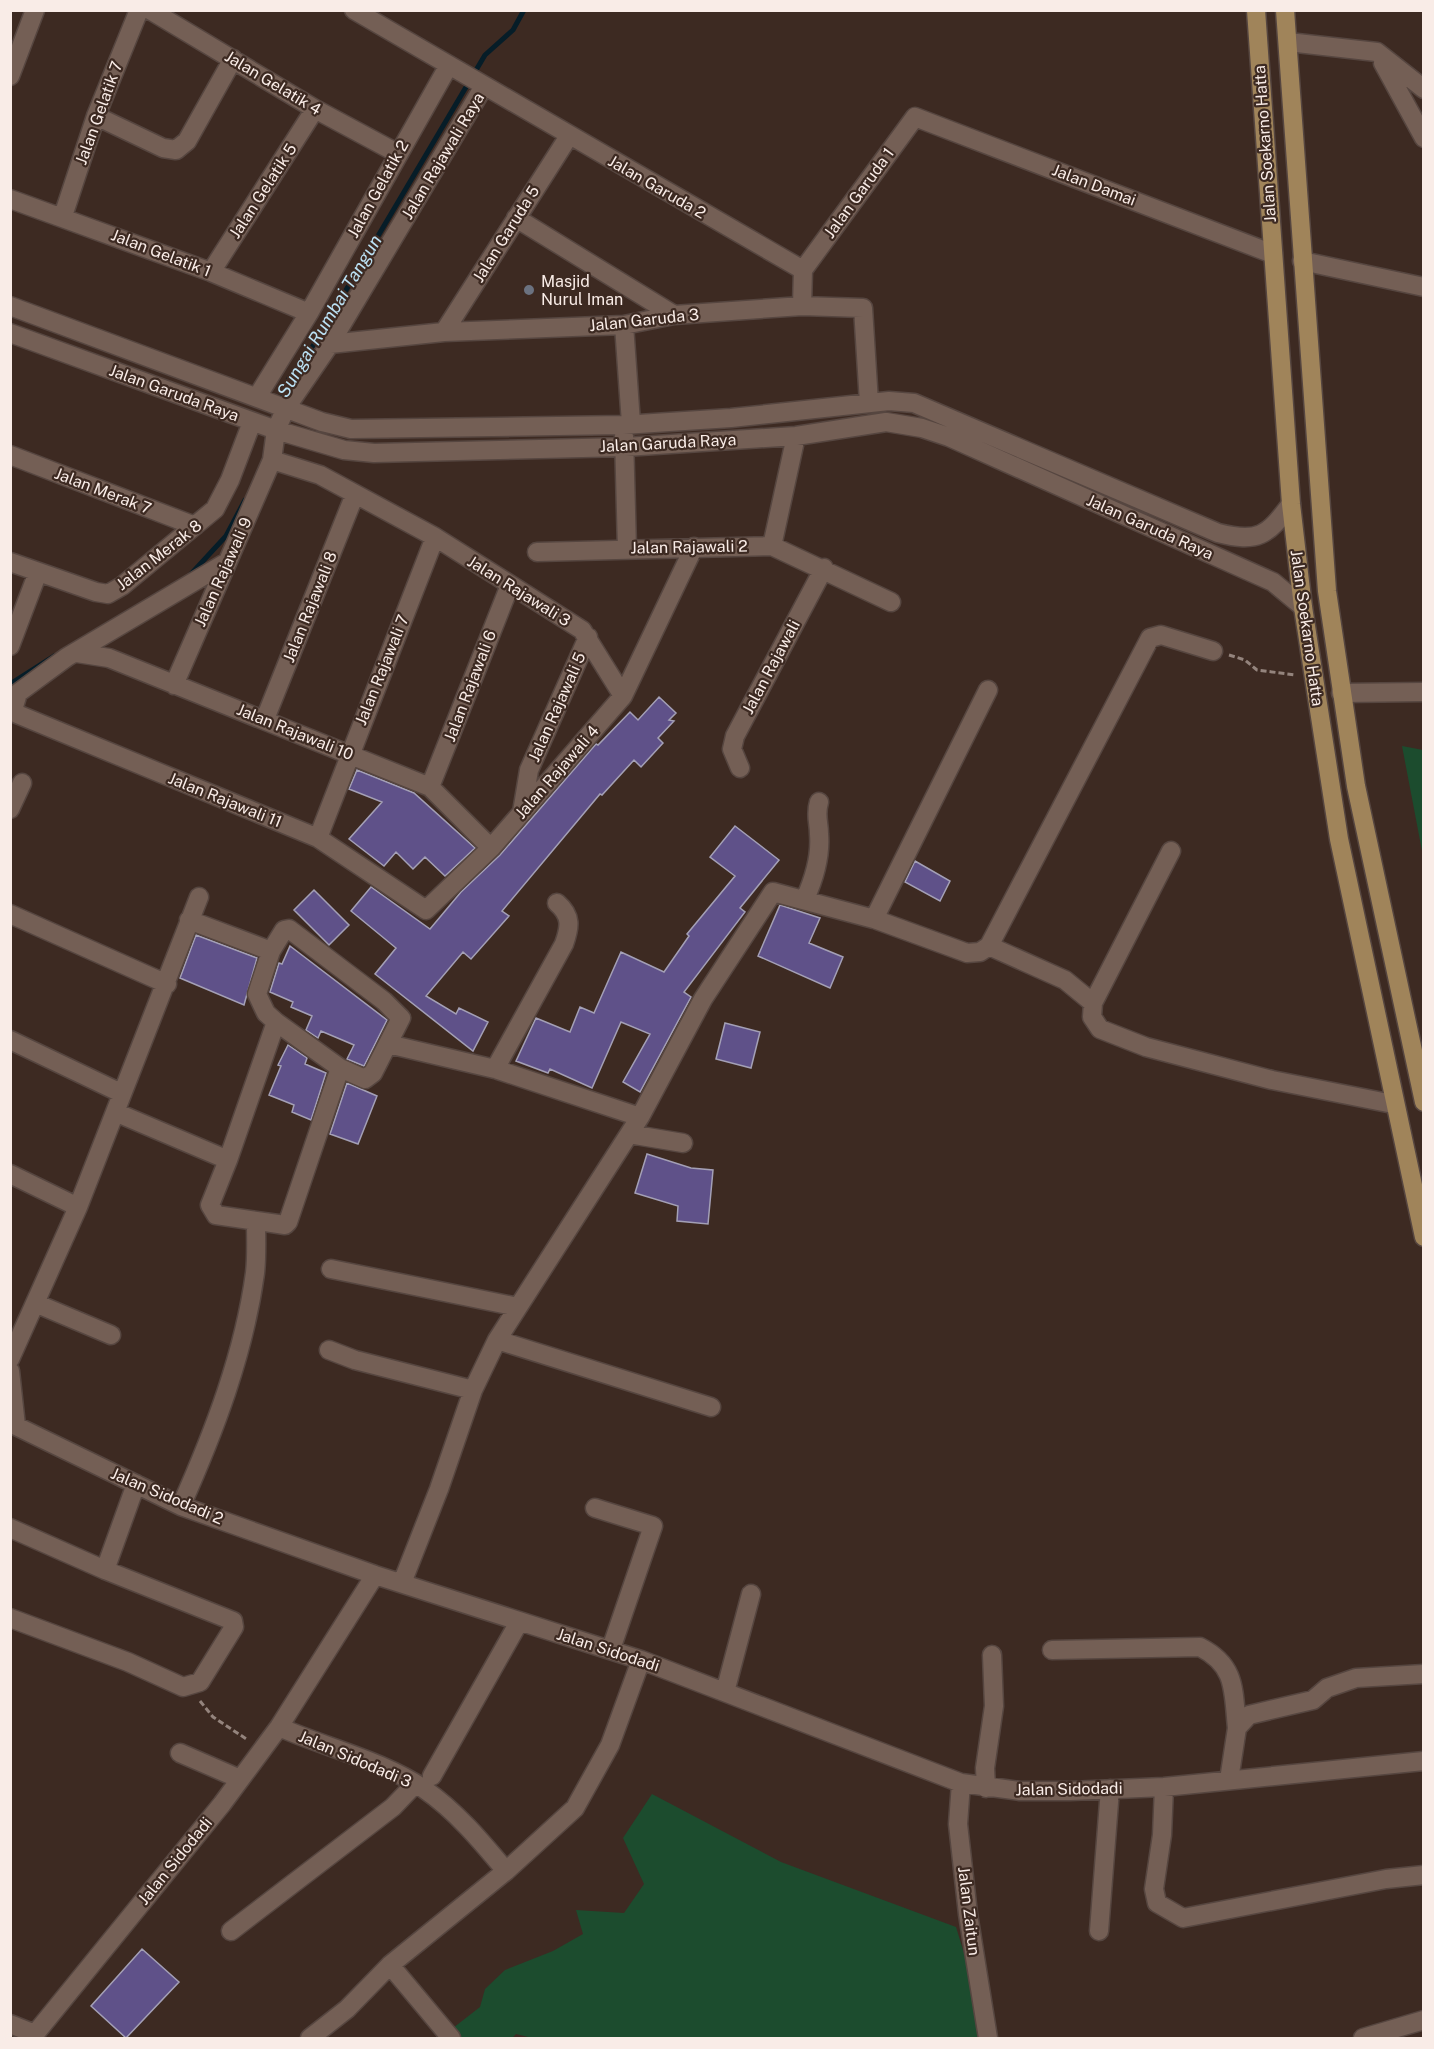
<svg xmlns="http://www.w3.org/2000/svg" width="1434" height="2049" font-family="'Public Sans',sans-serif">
<rect width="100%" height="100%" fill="#3d2a22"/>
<path fill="#1c4c2e" d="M1402 746 1423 750V856Z
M652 1794 781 1862 956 1927 990 2038H532L516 2034 512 2038H462L453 2028 480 2007 485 1989 505 1970 553 1951 583 1934 576 1910 624 1913 644 1884 623 1838Z"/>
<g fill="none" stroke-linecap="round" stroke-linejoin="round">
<path stroke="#061d28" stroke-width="5" d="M278 403 289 378 307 356 485 55 513 30 524 10
M191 574 226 536 245 500
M10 684 54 656"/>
</g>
<path fill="#5f5189" stroke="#a4a0b6" stroke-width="1.5" d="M659 697 676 713 669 720 674 721 658 738 663 743 641 767 634 760 602 795 600 794 502 911 509 916 471 959 463 952 426 996 456 1014 459 1008 488 1022 473 1051 375 974 396 948 351 911 371 887 430 929 461 892 500 855 596 744 598 745 630 712 638 720Z
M357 770 414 793 475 848 445 876 425 857 413 869 396 852 384 866 349 839 382 802 349 789Z
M735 826 779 860 740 908 745 912 684 992 691 997 640 1092 623 1082 650 1034 621 1022 592 1088 550 1069 548 1073 516 1061 536 1018 570 1032 580 1007 594 1013 621 952 664 972 689 936 687 934 735 876 710 857Z
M915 861 950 881 940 901 905 882Z
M314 890 349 925 329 945 294 910Z
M780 905 820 918 809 943 843 957 830 988 758 956Z
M196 935 257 958 244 1005 180 978Z
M290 946 387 1020 364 1066 347 1059 354 1045 321 1031 318 1038 306 1030 312 1016 291 1007 293 1002 270 992 279 963 282 964Z
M725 1023 760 1032 751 1068 716 1059Z
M288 1045 307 1058 305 1064 326 1073 311 1120 292 1112 294 1105 269 1095 281 1066 278 1065Z
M347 1083 377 1096 358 1144 330 1134Z
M647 1154 691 1168 713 1170 708 1224 677 1221 678 1206 635 1193Z
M142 1949 179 1982 126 2038 91 2006Z"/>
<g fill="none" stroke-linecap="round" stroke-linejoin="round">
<g stroke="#564640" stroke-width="21">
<path id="minor" d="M150 10 315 109 397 153
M354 10 803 270
M1288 42 1377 52 1424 89
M1383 63 1424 138
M10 76 35 10
M96 116 163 148 176 150 187 141 233 59
M10 199 211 272 309 313
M63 216 96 116 139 10
M516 218 674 315
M1302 261 1424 287
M803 270 915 117 1273 254
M211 272 315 109
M10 306 322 422 351 429 623 425 731 418 889 401 914 403 1218 533C1258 543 1267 536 1291 504
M802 306 803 270
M624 325 631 423
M444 332 569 136
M10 333 276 430 344 450 374 453 625 447 796 436 886 422 922 428 949 437 1273 582 1303 607
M330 344 444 332 624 325 674 315 802 306 863 308 869 403
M257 397 309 313 449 65
M624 436 627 549
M10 455 195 526
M272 460 320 475 435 537 582 630 623 696
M772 546 891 602
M537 552 772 546 796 436
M10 562 96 592 108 594 122 586 215 509 230 480 252 422
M227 562 67 657 18 693 13 710 17 714 318 838 426 910 491 848 623 696 694 547
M10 646 38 572
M77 653 109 658 430 787 491 848
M174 685 272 460 276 430 286 408 330 344 484 86
M1341 693 1424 692
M265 719 355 494
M740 768 732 749 735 736 824 568
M430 787 510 585
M10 809 22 783
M522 812 529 770 588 637
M318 838 435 537
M1171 851 1093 1003 1092 1017 1100 1029 1146 1047 1272 1080 1393 1104
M805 899C814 879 821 857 819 834 819 822 815 815 819 802
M10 914 167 984
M874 919 988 690
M989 946 1065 980 1093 1003
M271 951 257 994 266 1013 276 1022
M10 1040 121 1093
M388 1044 495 1069 640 1117
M495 1069 564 944C570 927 572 916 557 903
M115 1112 228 1160 276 1022 340 1068 365 1079 373 1073 401 1018 384 1001 289 929 284 930 271 951 189 920
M629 1134 683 1143
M228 1160 210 1205 216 1215 285 1225 288 1222 340 1068
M10 1174 78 1207
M331 1269 518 1307
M35 1303 111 1335
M497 1340 711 1407
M329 1350 355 1360 473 1390
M10 1359 78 1207 199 897
M10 1371 16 1426 181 1506 375 1575 641 1660 961 1783 1020 1791H1070L1164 1787 1424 1761
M181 1506C214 1432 244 1354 255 1273 257 1256 256 1239 256 1222
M595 1508 653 1526 611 1649
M10 1528 105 1570 233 1621 234 1627 200 1682 183 1687 128 1662 10 1618
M105 1570 136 1484
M402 1583 439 1489 473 1390 497 1340 640 1117 703 999 773 892 874 919 967 953 980 952 989 946 1150 638 1161 635 1213 651
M1052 1650 1200 1647C1237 1666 1233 1691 1237 1728
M725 1692 751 1594
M279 1727C324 1747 384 1761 424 1789 456 1811 481 1841 506 1871
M180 1753 240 1779
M432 1776 519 1622
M1229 1780 1237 1728 1249 1715 1313 1700 1327 1688 1356 1678 1424 1674
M961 1783 958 1824 968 1914 988 2038
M1164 1787 1162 1835 1154 1889 1157 1903 1183 1918 1386 1879 1424 1875
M986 1788 985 1768 994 1706 992 1655
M231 1931 393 1807 415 1784
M1099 1931 1110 1789
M390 1965 451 2038
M10 2024 35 2034 222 1804 279 1727 375 1575
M310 2038 347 2009 390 1965 506 1871 575 1808 610 1745 641 1660
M1363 2038 1424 2020"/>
</g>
<g stroke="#564640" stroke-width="21">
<path id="major" d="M1256 10 1291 504 1303 607 1339 839 1424 1237
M1285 10 1327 591 1356 786 1424 1102"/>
</g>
<path stroke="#94847d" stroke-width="3" stroke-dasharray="6 3" stroke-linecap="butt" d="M1229 655 1245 660 1257 670 1296 675
M200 1701 213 1717 248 1740"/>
<use href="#minor" stroke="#745f55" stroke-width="18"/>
<use href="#major" stroke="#a0845a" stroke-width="18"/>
</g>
<circle fill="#6b7280" stroke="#3d2a22" stroke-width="2" cx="529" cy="290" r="6"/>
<g text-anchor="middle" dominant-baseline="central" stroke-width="4.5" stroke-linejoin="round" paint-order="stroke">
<g font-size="16" fill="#f9ece7" stroke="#3d2a22">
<text transform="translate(273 83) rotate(31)">Jalan Gelatik 4</text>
<text transform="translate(99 113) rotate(-70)">Jalan Gelatik 7</text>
<text transform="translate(1265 144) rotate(-94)">Jalan Soekarno Hatta</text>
<text transform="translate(443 156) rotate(-59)">Jalan Rajawali Raya</text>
<text transform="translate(1094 185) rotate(21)">Jalan Damai</text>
<text transform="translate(657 187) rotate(30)">Jalan Garuda 2</text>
<text transform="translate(378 189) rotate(-61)">Jalan Gelatik 2</text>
<text transform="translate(263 191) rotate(-57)">Jalan Gelatik 5</text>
<text transform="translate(859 193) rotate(-54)">Jalan Garuda 1</text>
<text transform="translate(506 234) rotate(-58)">Jalan Garuda 5</text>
<text transform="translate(161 253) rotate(21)">Jalan Gelatik 1</text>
<text transform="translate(644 320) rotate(-6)">Jalan Garuda 3</text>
<text transform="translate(174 393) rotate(20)">Jalan Garuda Raya</text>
<text transform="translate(668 443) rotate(-3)">Jalan Garuda Raya</text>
<text transform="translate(103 491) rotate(21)">Jalan Merak 7</text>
<text transform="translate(1150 527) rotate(24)">Jalan Garuda Raya</text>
<text transform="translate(689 547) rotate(-1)">Jalan Rajawali 2</text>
<text transform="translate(159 555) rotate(-38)">Jalan Merak 8</text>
<text transform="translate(223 572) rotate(-66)">Jalan Rajawali 9</text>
<text transform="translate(519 591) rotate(32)">Jalan Rajawali 3</text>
<text transform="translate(310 607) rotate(-68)">Jalan Rajawali 8</text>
<text transform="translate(1307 628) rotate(82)">Jalan Soekarno Hatta</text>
<text transform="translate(771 667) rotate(-62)">Jalan Rajawali</text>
<text transform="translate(382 670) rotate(-68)">Jalan Rajawali 7</text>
<text transform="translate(470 686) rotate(-69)">Jalan Rajawali 6</text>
<text transform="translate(557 707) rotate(-66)">Jalan Rajawali 5</text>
<text transform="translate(295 732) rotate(22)">Jalan Rajawali 10</text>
<text transform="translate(557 772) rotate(-49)">Jalan Rajawali 4</text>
<text transform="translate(225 800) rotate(22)">Jalan Rajawali 11</text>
<text transform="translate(167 1496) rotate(23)">Jalan Sidodadi 2</text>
<text transform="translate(608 1650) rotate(18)">Jalan Sidodadi</text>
<text transform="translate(355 1759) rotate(23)">Jalan Sidodadi 3</text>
<text transform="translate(1069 1789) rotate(-1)">Jalan Sidodadi</text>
<text transform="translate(175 1861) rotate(-51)">Jalan Sidodadi</text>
<text transform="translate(969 1911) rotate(83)">Jalan Zaitun</text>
</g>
<g font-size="16" fill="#f9ece7" stroke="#3d2a22" text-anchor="start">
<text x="541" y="281">Masjid<tspan x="541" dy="18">Nurul Iman</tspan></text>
</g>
<g font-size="18" font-style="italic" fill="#bbe1f4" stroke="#3d2a22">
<text transform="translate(329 316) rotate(-59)">Sungai Rumbai Tangun</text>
</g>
</g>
<rect width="1434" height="2049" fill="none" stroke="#f9ece7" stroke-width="24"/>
</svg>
